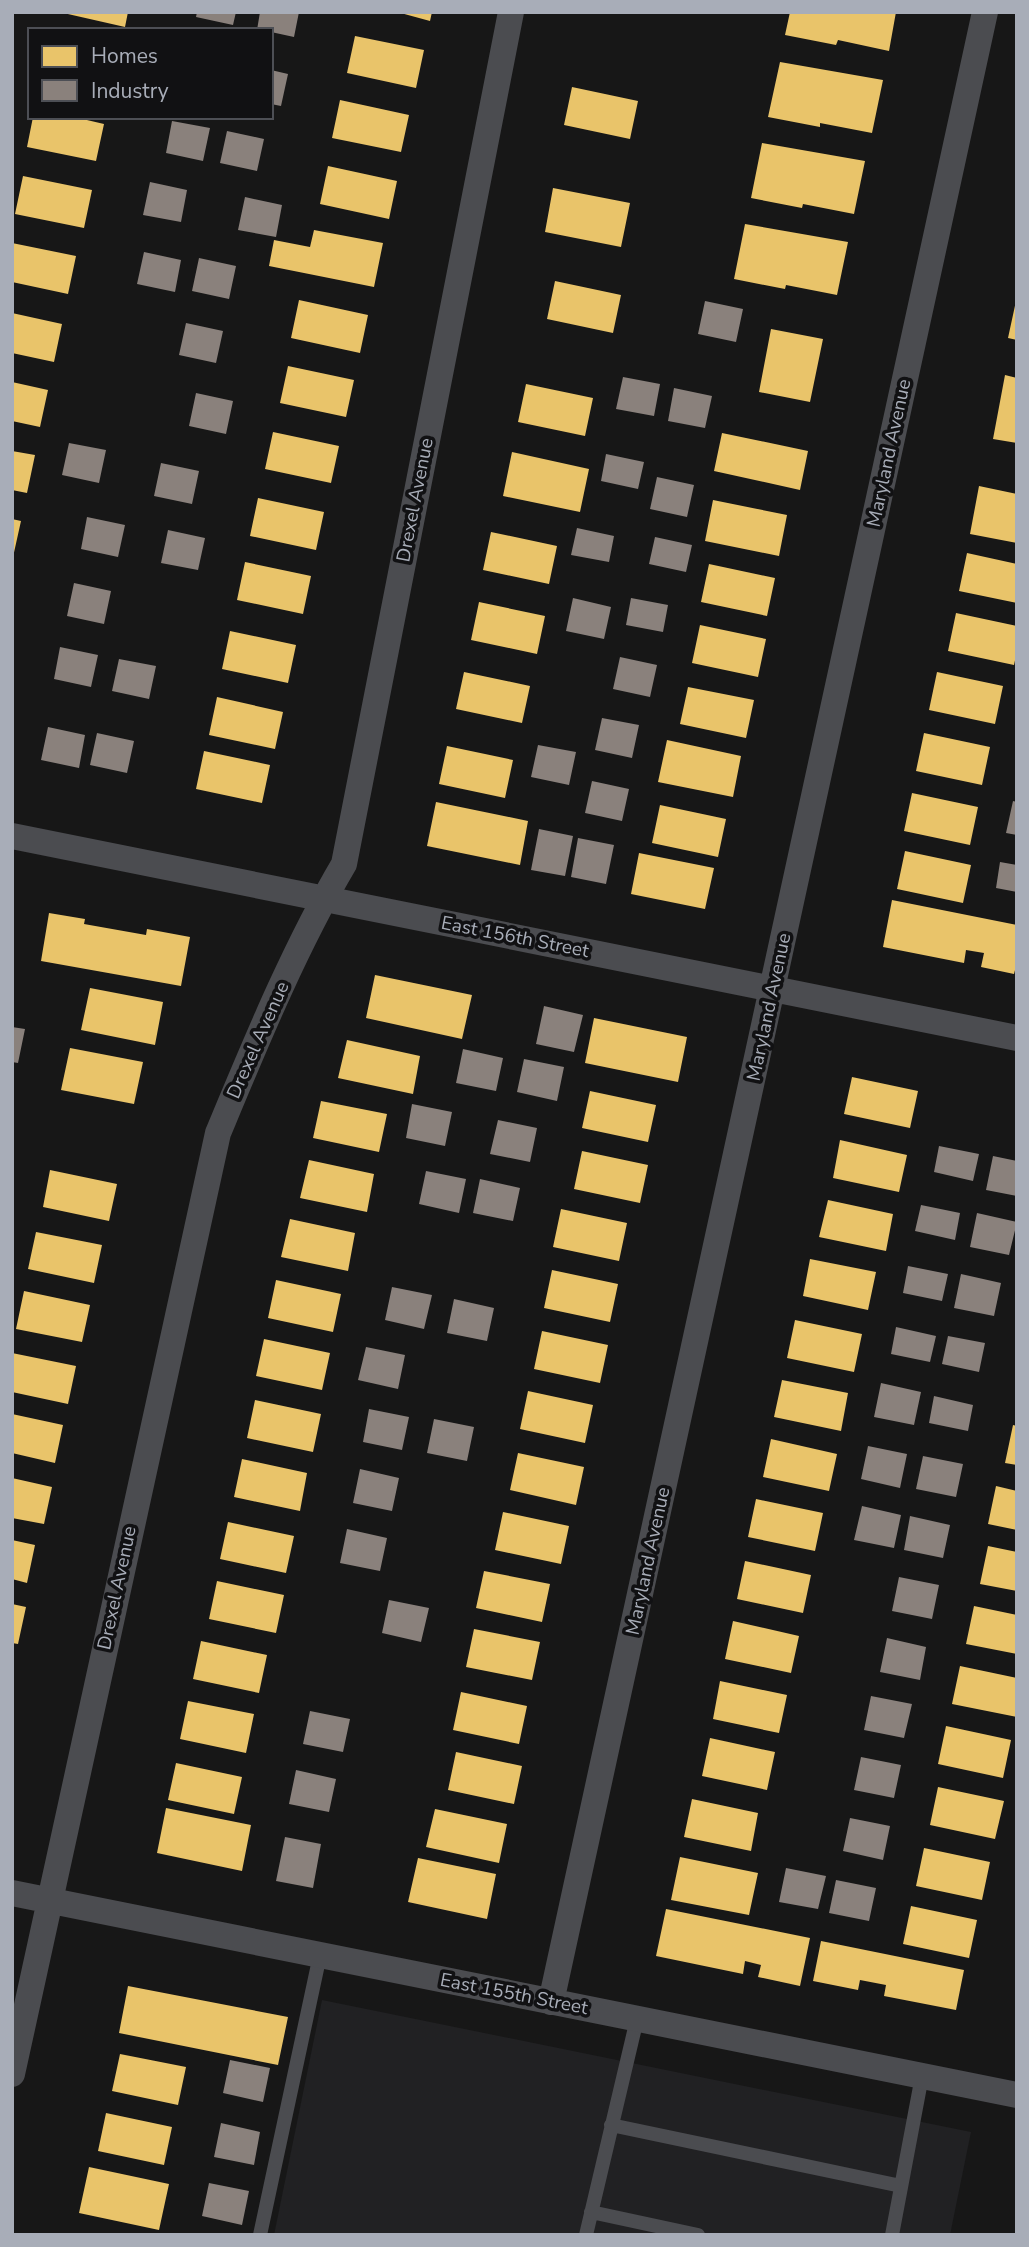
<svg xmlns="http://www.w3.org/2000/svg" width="1029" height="2247" font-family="'Nunito Sans',sans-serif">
<rect width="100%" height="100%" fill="#171717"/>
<path fill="#212123" d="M322 2000 971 2132 950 2235H274Z"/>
<path fill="#e9c46a" d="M59 12H128L125 27Z
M397 12H432L430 21Z
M790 12H896L889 51 838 40 836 45 785 35Z
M355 36 424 50 416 88 347 73Z
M780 62 883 80 872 133 820 123V127L768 117Z
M572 87 638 101 630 139 564 125Z
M340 100 409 115 401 152 332 138Z
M33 117H74L104 124 96 161 27 147Z
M762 143 865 161 854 214 803 204 802 208 751 198Z
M328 166 397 181 389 219 320 204Z
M23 176 92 190 84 228 15 214Z
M553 188 630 203 621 247 545 232Z
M745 224 848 242 837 295 786 285 785 289 734 279Z
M314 230 383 243 374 287 269 266 274 240 310 247Z
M12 243 76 256 68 294 12 282Z
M555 281 621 295 613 333 547 319Z
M299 300 368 315 360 353 291 338Z
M1016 301H1017V340L1008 338Z
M12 313 62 324 54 362 12 353Z
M771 329 823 339 810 402 759 392Z
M288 366 354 380 346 417 280 403Z
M1005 375 1017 378V443L993 439Z
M12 382 48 390 40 427 12 421Z
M526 384 593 398 585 436 518 422Z
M273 432 339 446 331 483 265 469Z
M722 433 808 451 800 490 714 471Z
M12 451 35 455 27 493 12 490Z
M512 452 589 469 580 512 503 496Z
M979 486 1017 494V543L970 534Z
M258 498 324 512 316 550 250 536Z
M713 500 787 515 779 556 705 541Z
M12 519 21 521 13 557H12Z
M491 532 557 546 549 584 483 570Z
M967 553 1017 564V603L959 591Z
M245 562 311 576 303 614 237 600Z
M709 564 775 578 767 616 701 602Z
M479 602 545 616 537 654 471 640Z
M956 613 1017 626V651L1014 665 948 651Z
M700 625 766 639 758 677 692 663Z
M230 631 296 645 288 683 222 669Z
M464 672 530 686 522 723 456 709Z
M937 672 1003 686 995 724 929 710Z
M688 687 754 700 746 738 680 724Z
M217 697 283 712 275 749 209 735Z
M924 733 990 747 982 785 916 771Z
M667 740 741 756 733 797 658 782Z
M447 746 513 760 505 798 439 784Z
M204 751 270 765 262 803 196 789Z
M912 793 978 807 970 845 904 831Z
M436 802 528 821 520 865 427 846Z
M660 805 726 819 718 857 652 843Z
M905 851 971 865 963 903 897 889Z
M639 853 714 868 705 909 631 894Z
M892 900 1017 925V962L1014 974 981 967 984 953 966 950 964 963 883 947Z
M49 913 85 919 84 924 146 935 147 929 190 937 181 986 41 961Z
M375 975 472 995 462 1039 366 1018Z
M90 988 163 1002 155 1045 81 1030Z
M594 1018 687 1037 678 1082 585 1063Z
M347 1040 420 1056 413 1094 338 1078Z
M70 1048 143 1062 134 1104 61 1090Z
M852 1077 918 1091 910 1128 844 1114Z
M590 1091 656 1105 648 1142 582 1128Z
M321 1101 387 1114 379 1152 313 1138Z
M840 1140 907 1155 899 1192 833 1178Z
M582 1151 648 1165 640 1203 574 1189Z
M309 1160 374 1174 367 1212 300 1198Z
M50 1170 117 1184 109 1221 43 1207Z
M828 1200 893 1214 886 1251 819 1237Z
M561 1209 627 1223 619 1261 553 1247Z
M290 1219 355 1233 348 1271 281 1257Z
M36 1232 102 1245 94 1283 28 1269Z
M810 1259 876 1272 868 1310 803 1296Z
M552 1270 618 1284 610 1322 544 1308Z
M276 1280 341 1294 333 1332 268 1318Z
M24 1291 90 1305 82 1342 16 1329Z
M795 1320 862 1334 854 1372 787 1358Z
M542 1331 608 1345 600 1383 534 1369Z
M264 1339 330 1353 322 1390 256 1376Z
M12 1353 76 1366 68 1404 12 1392Z
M782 1380 848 1393 841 1431 774 1417Z
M528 1391 593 1405 585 1443 520 1429Z
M255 1400 321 1414 313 1452 247 1438Z
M12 1414 63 1425 55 1463 12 1453Z
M1013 1425 1017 1426V1465L1005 1463Z
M771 1439 837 1454 829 1491 763 1477Z
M518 1453 584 1467 576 1505 510 1490Z
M242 1459 307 1473 300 1511 234 1497Z
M12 1478 52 1487 44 1524 12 1518Z
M996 1486 1017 1491V1530L988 1524Z
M756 1499 823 1513 815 1551 748 1537Z
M503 1512 569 1526 561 1564 495 1550Z
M228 1522 294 1536 286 1573 220 1559Z
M12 1540 35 1545 27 1583 12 1579Z
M988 1546 1017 1552V1591L980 1584Z
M745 1561 811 1575 803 1613 737 1599Z
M484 1571 550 1584 542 1622 476 1608Z
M217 1581 284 1595 276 1633 209 1619Z
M12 1604 26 1607 18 1644 12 1643Z
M974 1606 1017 1615V1654L966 1644Z
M733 1621 799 1636 791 1673 725 1659Z
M474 1629 540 1642 532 1680 466 1667Z
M201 1641 267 1655 259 1693 193 1679Z
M960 1666 1017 1678V1717L952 1704Z
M720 1681 787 1695 779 1733 713 1719Z
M461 1692 527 1706 519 1744 453 1730Z
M188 1701 254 1714 246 1753 180 1739Z
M946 1726 1011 1740 1003 1778 938 1764Z
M710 1738 775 1752 767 1790 702 1776Z
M456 1752 522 1766 514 1804 448 1790Z
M176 1763 242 1777 234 1814 168 1800Z
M938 1787 1004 1801 995 1839 930 1825Z
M692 1799 758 1813 751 1851 684 1837Z
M166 1808 251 1825 242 1871 157 1853Z
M435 1809 507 1824 499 1863 426 1847Z
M924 1848 990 1862 982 1900 916 1886Z
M680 1857 758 1873 749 1915 671 1900Z
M418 1858 496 1874 487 1919 408 1902Z
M911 1906 977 1920 969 1958 903 1944Z
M666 1909 810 1938 800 1986 758 1977 761 1965 745 1961 743 1974 656 1956Z
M821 1941 964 1970 956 2010 884 1996 886 1985 860 1980 858 1990 813 1981Z
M128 1986 288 2017 278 2065 119 2033Z
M120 2054 186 2067 178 2105 112 2091Z
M106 2113 172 2127 164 2165 98 2151Z
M89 2167 169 2184 159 2230 79 2213Z"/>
<path fill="#8a817c" d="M197 12H236L233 25 196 17Z
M260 12H299L294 37 271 32V30H257Z
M271 70 288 74 281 106 271 104Z
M172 121 210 128 203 161 166 153Z
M227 131 264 139 257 171 220 163Z
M150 182 187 190 181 222 143 215Z
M245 197 282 205 276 237 238 230Z
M144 252 181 260 175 292 137 284Z
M199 258 236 266 229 299 192 291Z
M705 301 743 309 736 342 698 334Z
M186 323 223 331 216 363 179 355Z
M623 377 660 384 654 416 616 409Z
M674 388 712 396 705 428 668 421Z
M196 393 233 401 226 434 189 426Z
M69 443 106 450 99 483 62 475Z
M606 454 644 462 638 489 601 481Z
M161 463 199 471 192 504 154 496Z
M657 477 694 485 687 517 650 509Z
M87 517 125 525 118 557 81 549Z
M577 528 614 536 609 562 571 555Z
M168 530 205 538 198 570 161 563Z
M655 537 692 545 686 572 649 564Z
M74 583 111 591 104 624 67 616Z
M573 598 611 607 604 639 566 631Z
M631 598 668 605 663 632 626 625Z
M60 647 98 655 91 687 54 679Z
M620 657 657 665 650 697 613 689Z
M119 659 156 666 149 699 112 691Z
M602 718 639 725 632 758 595 750Z
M48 727 85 735 79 768 41 760Z
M97 733 134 741 127 773 90 765Z
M538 745 576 752 569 785 531 777Z
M592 781 629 789 622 821 585 813Z
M1013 801 1017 802V835L1006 833Z
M539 829 573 836 565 876 531 870Z
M578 838 614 845 606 884 571 877Z
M1000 862 1017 865V892L996 888Z
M544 1006 583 1015 574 1052 536 1044Z
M12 1027 25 1029 18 1063 12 1062Z
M463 1049 503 1058 496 1091 456 1083Z
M524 1059 564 1067 557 1101 517 1092Z
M412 1104 452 1112 445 1146 406 1138Z
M498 1120 537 1128 530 1162 490 1154Z
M939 1146 979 1154 973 1181 934 1172Z
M993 1156 1017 1161V1196L986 1190Z
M426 1171 466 1179 459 1213 419 1204Z
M480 1179 520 1188 513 1221 473 1213Z
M921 1205 960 1213 955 1240 915 1231Z
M977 1213 1017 1222 1009 1255 970 1247Z
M908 1266 948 1274 942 1301 903 1293Z
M961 1274 1001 1283 994 1316 954 1308Z
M392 1287 432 1295 424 1329 385 1320Z
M454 1299 494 1308 487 1341 447 1333Z
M896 1327 936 1336 930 1362 891 1354Z
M948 1336 985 1343 979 1372 942 1364Z
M366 1347 405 1355 398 1389 358 1380Z
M881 1383 921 1392 914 1425 874 1417Z
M934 1396 973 1405 968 1431 929 1423Z
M369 1409 409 1417 402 1450 363 1442Z
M434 1419 474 1427 467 1461 427 1453Z
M868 1446 907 1454 900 1488 861 1479Z
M923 1456 963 1464 956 1497 916 1489Z
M360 1469 399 1478 392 1511 353 1503Z
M862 1506 901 1515 894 1548 854 1540Z
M910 1516 950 1525 943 1558 904 1550Z
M347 1529 387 1538 380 1571 340 1563Z
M899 1577 939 1585 932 1619 892 1611Z
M389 1600 429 1608 421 1642 382 1633Z
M887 1638 926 1647 920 1680 880 1672Z
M871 1696 912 1704 904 1738 864 1730Z
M310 1711 350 1719 343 1752 303 1744Z
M861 1757 901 1765 894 1798 854 1790Z
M296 1770 336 1779 329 1812 289 1804Z
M850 1818 890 1826 883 1860 843 1851Z
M285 1837 321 1844 313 1888 276 1881Z
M786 1868 826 1876 818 1909 779 1902Z
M836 1880 876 1888 869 1921 829 1913Z
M230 2060 270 2068 263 2102 223 2093Z
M221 2123 260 2132 254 2165 214 2157Z
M209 2183 249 2191 242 2225 202 2216Z"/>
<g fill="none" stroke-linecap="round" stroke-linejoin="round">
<path stroke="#4b4c50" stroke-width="14" d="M611 2125 901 2186
M591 2212 698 2235
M260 2235 320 1955
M586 2235 637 2019
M892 2235 922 2076"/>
<path stroke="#4b4c50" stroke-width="26" d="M12 836 1017 1038
M12 1893 1017 2095
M551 2002 985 12
M12 2074 218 1133C256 1042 294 949 344 864L511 12"/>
</g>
<g text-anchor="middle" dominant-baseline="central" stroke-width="7" stroke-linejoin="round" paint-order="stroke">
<g font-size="19" fill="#a8adb8" stroke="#111113">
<text transform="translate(889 453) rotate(-78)">Maryland Avenue</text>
<text transform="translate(415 500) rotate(-79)">Drexel Avenue</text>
<text transform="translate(515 937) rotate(11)">East 156th Street</text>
<text transform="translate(769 1007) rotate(-78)">Maryland Avenue</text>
<text transform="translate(258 1040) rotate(-66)">Drexel Avenue</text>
<text transform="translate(648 1561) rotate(-78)">Maryland Avenue</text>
<text transform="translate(117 1588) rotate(-78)">Drexel Avenue</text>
<text transform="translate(514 1994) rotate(11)">East 155th Street</text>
</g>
</g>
<rect width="1029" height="2247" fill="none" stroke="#a8adb8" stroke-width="28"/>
<rect x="28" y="28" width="245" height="91" fill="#111113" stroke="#4d4f55" stroke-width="2"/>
<rect x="42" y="46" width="35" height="21" fill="#e9c46a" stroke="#4d4f55" stroke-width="2"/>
<text x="91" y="63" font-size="21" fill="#a8adb8">Homes</text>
<rect x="42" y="80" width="35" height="21" fill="#8a817c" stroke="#4d4f55" stroke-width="2"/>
<text x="91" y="98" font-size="21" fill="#a8adb8">Industry</text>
</svg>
